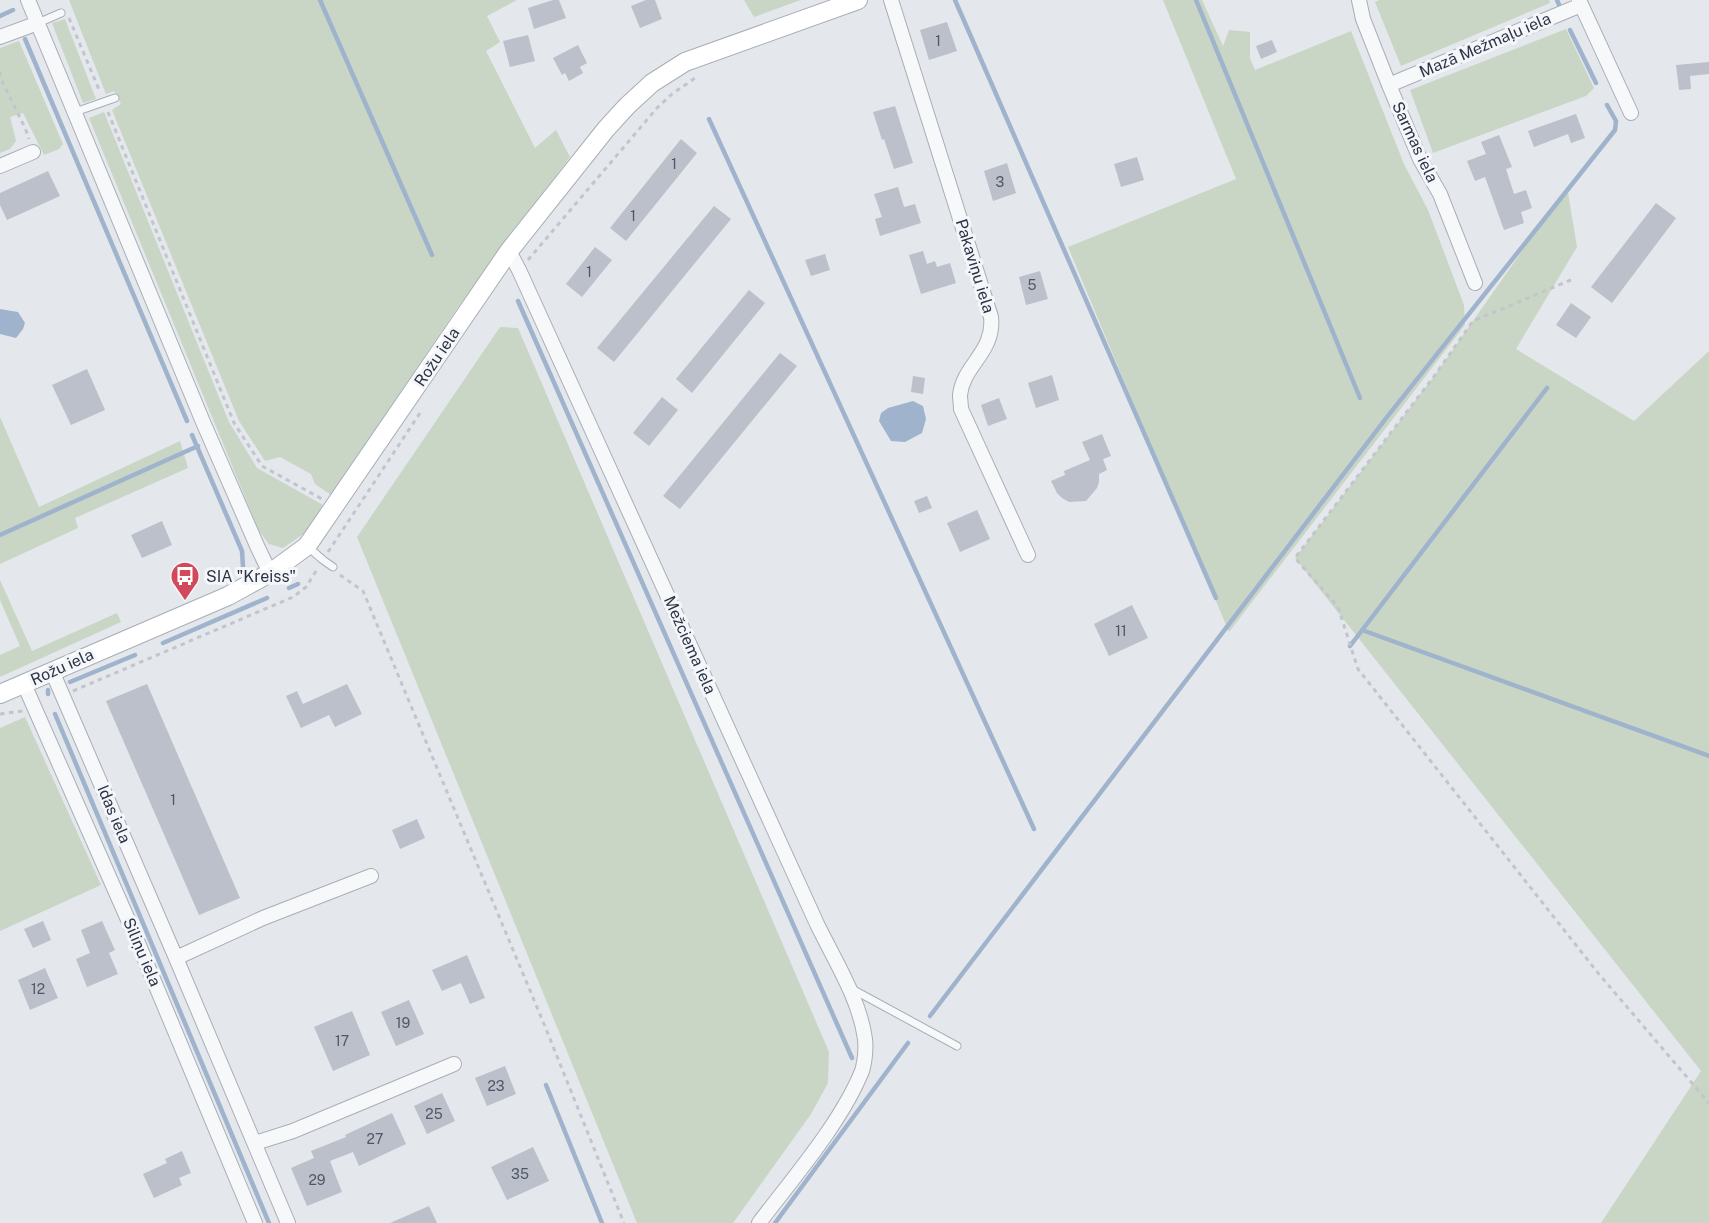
<svg xmlns="http://www.w3.org/2000/svg" width="1709" height="1223" font-family="'Public Sans',sans-serif">
<rect width="100%" height="100%" fill="#e4e7ec"/>
<path fill="#c9d6c5" d="M69 0H517L487 16 500 42 486 51 535 148 556 130 570 157 458 307 331 495 315 484 311 474 280 457 265 461 239 421 112 110 121 104 114 91 106 94Z
M744 0H801L754 17Z
M1163 0H1202L1223 46 1229 30 1250 32V58L1255 70 1351 31 1404 164 1428 210 1464 305 1465 325 1229 632 1068 247 1236 179Z
M1379 0H1549L1550 3 1401 66 1375 2Z
M65 19 96 99 83 103 52 23Z
M1566 29 1594 88 1586 96 1433 153 1410 90Z
M19 41 63 144 59 149 44 155 23 113 10 117 16 141 10 149 0 153V48Z
M104 112 229 422 257 468 323 505 306 532 283 548 269 544 259 531 89 118Z
M1567 187 1577 247 1516 349 1634 421 1709 351V1223H1601L1701 1071 1295 558 1435 375Z
M500 327 518 328 829 1052 828 1083 811 1114 733 1223H637L357 537Z
M0 417 39 507 180 441 188 468 75 518 78 528 0 564Z
M0 580 32 651 117 613 121 622 0 677V655L20 646 0 600Z
M25 717 101 885 0 931V728Z"/>
<path fill="#9fb4cc" d="M0 309 18 312 25 323 23 329 16 338 0 334Z
M913 401 923 406 926 419 922 433 905 442 891 441 879 421 881 413 888 408Z"/>
<g fill="none" stroke-linecap="round" stroke-linejoin="round">
<path stroke="#9fb4cc" stroke-width="4.5" d="M320 0 432 255
M955 0 1216 598
M1196 0 1360 398
M1557 0 1560 7
M0 16 13 10
M1570 30 1596 83
M25 39 187 421
M709 119 1034 829
M518 301 852 1058
M192 435 242 551 243 567
M0 535 198 446
M289 588 298 584
M1362 630 1709 756
M163 643 267 598
M1350 646 1547 388
M70 682 135 655
M48 694V690
M55 714 269 1223
M930 1016 1387 417 1615 130 1616 121 1607 105
M546 1085 602 1223
M775 1223 908 1043"/>
</g>
<path fill="#bbc0ca" d="M553 0H559L566 18 534 29 528 8Z
M646 0H655L662 19 640 28 631 6Z
M947 22 957 51 929 60 920 30Z
M528 35 535 61 510 67 503 41Z
M1272 40 1277 52 1261 59 1256 46Z
M578 45 587 63 580 67 583 73 569 81 565 73 562 75 553 58Z
M1709 62V74L1690 76 1691 89 1679 90 1676 65Z
M895 106 913 163 894 169 884 139 882 140 873 112Z
M1576 114 1585 138 1571 143 1568 134 1534 147 1528 131Z
M1499 135 1512 167 1506 169 1514 194 1526 190 1532 208 1521 212 1524 223 1504 230 1485 177 1475 181 1467 161 1486 154 1481 142Z
M681 139 697 153 626 241 610 228Z
M1137 157 1144 180 1121 187 1114 164Z
M1007 163 1016 193 993 201 984 171Z
M48 171 60 196 7 220 0 205V193Z
M898 187 904 207 915 204 921 223 880 236 875 219 882 217 874 194Z
M1656 203 1676 218 1612 303 1591 287Z
M714 206 731 219 614 362 597 348Z
M595 247 612 260 582 297 566 284Z
M923 251 927 264 935 261 937 267 950 263 956 283 921 294 909 255Z
M825 254 830 270 811 276 805 260Z
M1040 271 1048 299 1026 305 1019 277Z
M749 290 765 303 692 393 676 379Z
M1571 303 1591 317 1576 338 1556 325Z
M780 353 797 366 680 509 663 496Z
M87 369 105 410 71 425 52 385Z
M1052 375 1059 400 1036 408 1028 383Z
M913 376 925 378 923 394 911 392Z
M662 397 678 410 649 446 633 433Z
M999 398 1007 419 988 426 981 405Z
M1102 434 1111 456 1103 459 1107 470 1099 474V482L1097 488 1086 501 1069 502 1062 498 1057 493 1051 481 1065 475 1064 471 1090 460 1082 442Z
M927 496 932 508 919 513 914 501Z
M977 510 990 539 960 552 947 523Z
M162 521 172 545 142 558 131 535Z
M1132 605 1148 638 1109 656 1094 624Z
M147 684 240 898 199 915 106 701Z
M347 684 362 714 335 727 329 715 301 728 286 696 297 691 303 704Z
M417 819 425 838 400 849 392 830Z
M43 921 51 940 33 948 24 929Z
M102 921 115 950 109 953 118 974 87 987 76 959 90 953 81 930Z
M467 955 485 998 470 1004 461 983 442 991 432 970Z
M45 968 58 998 30 1010 18 980Z
M409 1000 424 1034 396 1046 381 1012Z
M352 1011 370 1055 333 1071 314 1027Z
M505 1066 516 1094 487 1106 475 1078Z
M442 1093 455 1121 427 1134 414 1106Z
M392 1113 406 1144 359 1166 353 1152 330 1161 342 1192 307 1206 291 1168 314 1158 311 1151 346 1137 345 1135Z
M533 1147 549 1181 507 1200 491 1167Z
M182 1151 191 1173 179 1178 182 1185 154 1198 143 1174 167 1163 165 1159Z
M429 1206 437 1223H390Z"/>
<g fill="none" stroke-linecap="round" stroke-linejoin="round">
<g stroke="#a9aeb7" stroke-width="9">
<path id="lane" d="M38 23 61 13
M75 112 115 98
M307 546 323 560 333 567
M852 989 957 1046"/>
</g>
<g stroke="#a9aeb7" stroke-width="16">
<path id="street" d="M28 0 203 422 258 548 270 573
M891 0 991 317C995 352 963 365 960 395 960 399 961 405 961 409L1028 555
M1359 0 1363 19 1389 85 1420 159 1440 194 1475 283
M1579 0 1631 113
M0 37 38 23
M1389 85 1581 5
M0 166 33 152
M509 251 519 270 817 924C834 959 860 1000 865 1039 866 1047 865 1062 862 1071 841 1123 793 1178 759 1223
M52 671 176 958 288 1223
M24 684 133 931 255 1223
M176 958 263 918 371 876
M255 1143 293 1131 454 1064"/>
</g>
<g stroke="#a9aeb7" stroke-width="20">
<path id="secondary" d="M0 694 228 596 270 573 307 546 509 251 606 129 627 106 652 83 685 62 858 0"/>
</g>
<path stroke="#c2c5cb" stroke-width="3" stroke-dasharray="4.5 4.5" stroke-linecap="butt" d="M69 18 100 92
M0 72 1 79 25 128 29 139
M108 112 234 423 262 466 322 499
M528 260 657 108 672 94 698 76
M1571 280 1473 321 1435 375 1295 558 1338 607 1358 669 1598 973 1709 1103
M328 552 422 410
M340 575 363 591 544 1024 624 1223
M73 691 293 597 306 587 318 568
M0 714 23 711"/>
<use href="#lane" stroke="#f7f8fa" stroke-width="7"/>
<use href="#street" stroke="#f7f8fa" stroke-width="14"/>
<use href="#secondary" stroke="#fff" stroke-width="18"/>
</g>
<defs>
<g id="bus-pin" transform="scale(1.5)"><path d="M0 17L-7.5 6A9.5 9.5 0 1 1 7.5 6Z" fill="#d1495b" stroke="#f4f6f9"/><path d="M-5-6H5V4H4V6H2V4H-2V6H-4V4H-5ZM-3.5-4V0h7V-4ZM-3.5 1.2v1.5H-2V1.2ZM2 1.2v1.5H3.5V1.2Z" fill="#fff"/></g>
</defs>
<g fill-rule="evenodd">
<use href="#bus-pin" x="185" y="576"/>
</g>
<g text-anchor="middle" dominant-baseline="central" stroke-width="6" stroke-linejoin="round" paint-order="stroke">
<g font-size="14" fill="#4f5766">
<text x="938" y="41">1</text>
<text x="674" y="164">1</text>
<text x="1000" y="182">3</text>
<text x="633" y="216">1</text>
<text x="589" y="272">1</text>
<text x="1032" y="285">5</text>
<text x="1121" y="631">11</text>
<text x="173" y="800">1</text>
<text x="38" y="989">12</text>
<text x="403" y="1023">19</text>
<text x="342" y="1041">17</text>
<text x="496" y="1086">23</text>
<text x="434" y="1114">25</text>
<text x="375" y="1139">27</text>
<text x="520" y="1174">35</text>
<text x="317" y="1180">29</text>
</g>
<g font-size="16" fill="#2b3445" stroke="#f4f6f9">
<text transform="translate(1485 45) rotate(-23)">Mazā Mežmaļu iela</text>
<text transform="translate(1415 142) rotate(65)">Sarmas iela</text>
<text transform="translate(975 266) rotate(73)">Pakaviņu iela</text>
<text transform="translate(437 357) rotate(-56)">Rožu iela</text>
<text transform="translate(690 645) rotate(66)">Mežciema iela</text>
<text transform="translate(62 667) rotate(-24)">Rožu iela</text>
<text transform="translate(114 814) rotate(67)">Idas iela</text>
<text transform="translate(142 952) rotate(67)">Siliņu iela</text>
</g>
<g font-size="16" fill="#2b3445" stroke="#f4f6f9" text-anchor="start">
<text x="206" y="576">SIA "Kreiss"</text>
</g>
</g>
</svg>
